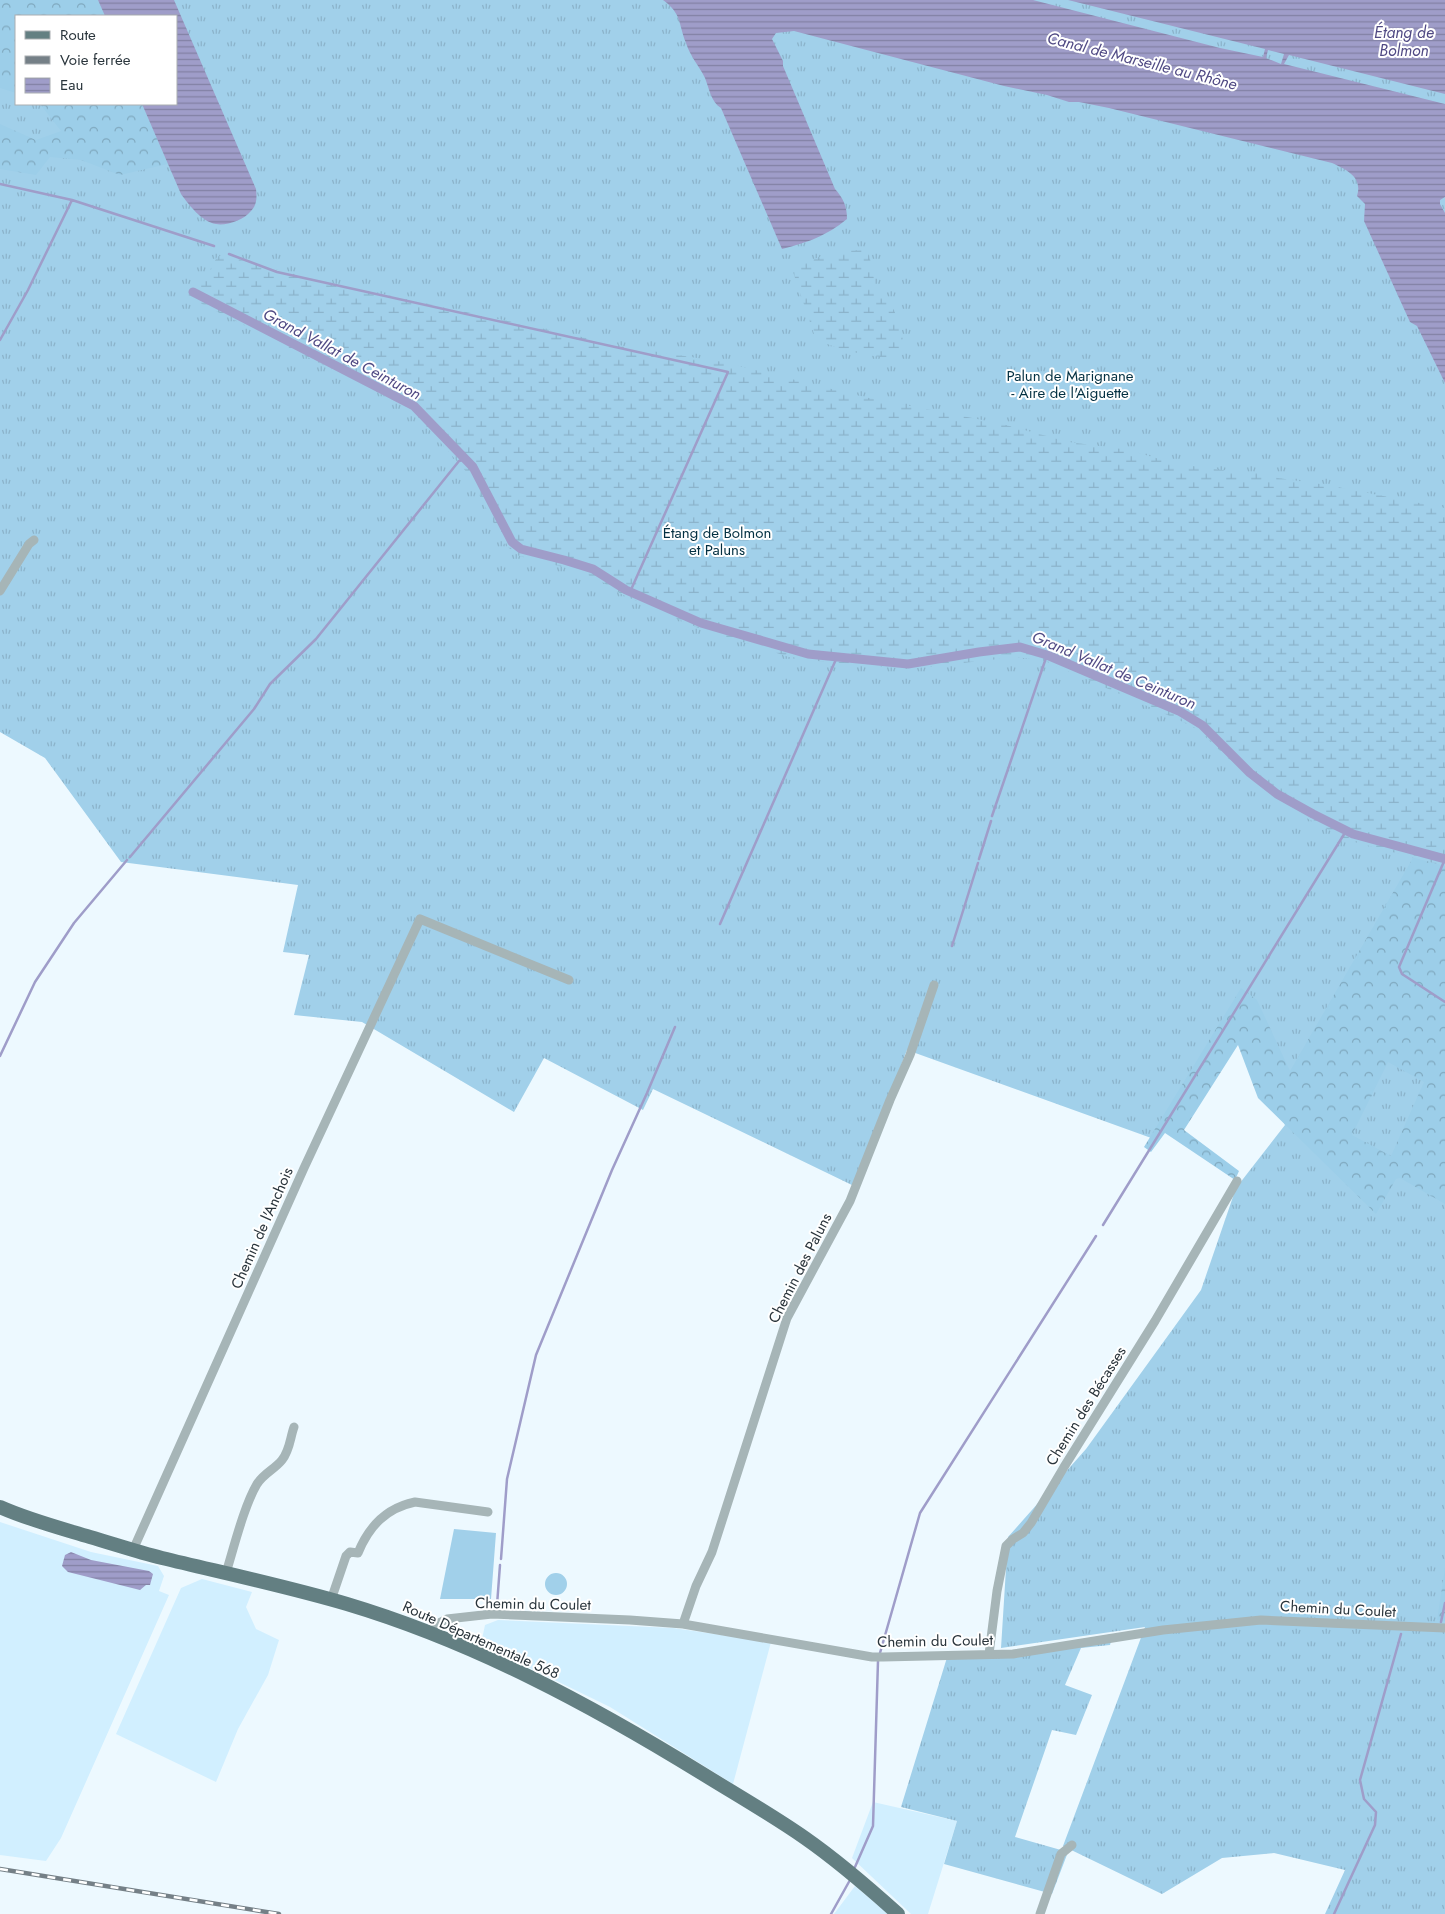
<svg xmlns="http://www.w3.org/2000/svg" width="1445" height="1914" font-family="Jost,sans-serif">
<defs>
<pattern id="grass-tufts" width="24" height="20" patternUnits="userSpaceOnUse" patternTransform="scale(1.25)"><rect width="24" height="20" fill="#a1d0ea"/><path d="M3 7l-1-3M5 7V3M7 7l1-3M15 17l-1-3M17 17v-4M19 17l1-3" fill="none" stroke="#8bb3ca"/></pattern>
<pattern id="forest-crowns" width="20" height="18" patternUnits="userSpaceOnUse" patternTransform="scale(1.25)"><rect width="20" height="18" fill="#9ccee9"/><path d="M2 6a3 3 0 1 1 6 0M12 15a3 3 0 1 1 6 0" fill="none" stroke="#7fa8be"/></pattern>
<pattern id="wetland-marsh" width="20" height="14" patternUnits="userSpaceOnUse" patternTransform="scale(1.25)"><rect width="20" height="14" fill="#a1d0ea"/><path d="M1 5h8M5 5V1M11 12h8M15 12V8" fill="none" stroke="#8bb3ca"/></pattern>
<pattern id="water-rules" width="6" height="5" patternUnits="userSpaceOnUse" patternTransform="scale(1.25)"><rect width="6" height="5" fill="#9f9dc9"/><path d="M0 2.5h6" fill="none" stroke="#8281a4"/></pattern>
</defs>
<rect width="100%" height="100%" fill="#edf9ff"/>
<path fill="#d1efff" d="M0 1522 91 1552 158 1566 164 1576 159 1591 169 1595 61 1838 46 1861 0 1855Z
M202 1579 252 1592 246 1607 256 1629 279 1640 268 1675 238 1729 216 1782 116 1734 181 1588Z
M498 1620 673 1628 771 1642 733 1784 610 1707 481 1644 485 1625Z
M873 1802 957 1821 928 1914H911L852 1858Z
M855 1886 888 1914H834Z"/>
<path fill="url(#grass-tufts)" fill-rule="evenodd" d="M0 0H1445V1914H1325L1345 1870 1274 1853 1222 1858 1162 1894 1063 1846 1145 1627 1001 1648 1008 1537 1086 1449 1201 1290 1236 1188 1285 1125 1233 1028 1154 1139 907 1050 854 1186 653 1089 643 1110 544 1058 514 1112 362 1022 294 1015 309 955 283 952 298 885 121 862 45 758 0 732ZM16 16H176V104H16Z
M1113 1634 1110 1645 1081 1648 1065 1685 1092 1695 1076 1735 1052 1730 1015 1837 1068 1852 1052 1894 944 1864 957 1821 901 1807 949 1651H1011Z"/>
<path fill="url(#forest-crowns)" fill-rule="evenodd" d="M0 0H98L105 16H16V93L0 88Z
M40 104H142L168 164 120 175 81 160 50 157 36 175 0 169V124L36 140 61 131Z
M1414 856 1445 866V1204L1400 1178 1396 1179 1376 1214 1258 1098 1238 1045 1184 1130 1239 1171 1235 1180 1165 1133 1151 1152 1144 1147 1241 988 1257 1000 1290 1071ZM1388 1062 1424 1082 1391 1156 1352 1135Z
M1445 1568V1621L1437 1620Z"/>
<path fill="url(#wetland-marsh)" d="M863 250 869 254 877 293 894 310 903 336 901 349 893 358C876 358 827 348 815 337L792 269 819 257 841 251Z
M222 255 313 279 633 348 723 362 864 397 998 423 1069 442 1129 450 1176 464 1239 472H1257L1278 478 1327 485 1445 508V866L1347 840 1279 803 1263 791 1198 730 1181 721 1045 661 1016 657 909 669 795 659 696 627 623 595 597 579 575 570 519 556 505 545 469 475 411 409 186 296 210 270 217 257Z"/>
<path fill="#a1d0ea" d="M454 1529 496 1533 491 1599H440Z
M545 1584a11 11 0 1 1 22 0a11 11 0 1 1-22 0Z"/>
<path fill="url(#water-rules)" fill-rule="evenodd" d="M98 0H174L256 189C257 197 257 205 251 211 244 220 226 226 216 224 202 222 189 205 181 194L142 104H176V16H105Z
M663 0H1033L1220 48 1263 57 1265 49 1068 0H1445V94L1289 55 1284 64 1445 104V197L1440 200V204L1445 213V383L1417 326 1410 322 1364 221 1365 204 1357 196C1363 177 1347 170 1332 163L1109 108 1079 102H1069L1047 95 1004 86 794 31 776 33 772 39 783 61V66L835 189C843 198 847 206 847 219 826 236 809 242 782 249L721 108C711 102 709 88 705 78 699 66 690 56 686 43 678 23 682 14 663 0ZM1268 50 1284 54 1281 64 1266 58Z
M71 1552 91 1560 149 1571 153 1574 150 1585H146L140 1590 68 1572 62 1566 65 1555Z"/>
<g fill="none" stroke-linecap="round" stroke-linejoin="round">
<path stroke="#9f9dc9" stroke-width="2.5" d="M0 184 72 200 214 246
M229 254 277 272 728 372 630 592
M0 340 28 290 72 200
M992 816 1047 655
M130 857 254 709 270 684 316 639 459 461 465 459
M979 859 991 821
M1445 859 1399 967 1402 974 1445 1002
M720 924 837 657
M952 946 978 863
M0 1056 35 982 74 923 127 860
M1103 1225 1346 831
M501 1559 507 1479 536 1355 612 1170 647 1093 675 1027
M497 1605 500 1565
M1441 1622 1445 1603
M880 1653 920 1513 1096 1236
M855 1867 873 1826 878 1661
M831 1914 850 1880
M1334 1914 1375 1825 1376 1812 1364 1799 1360 1780 1401 1634"/>
<path stroke="#9f9dc9" stroke-width="9" d="M193 292 414 406 473 467 512 542 521 549 564 560 593 569 626 590 701 623 808 654 908 664 979 652 1020 647 1047 655 1179 711 1202 725 1250 773 1277 794 1313 814 1353 834 1445 859"/>
<path stroke="#a6b5b7" stroke-width="9" d="M0 591 29 544 34 540
M133 1550 304 1168 420 919 569 980
M226 1573C234 1547 244 1506 257 1484 264 1473 275 1469 282 1460 290 1450 290 1438 294 1427
M331 1600 346 1556 350 1552 358 1553C369 1526 386 1508 415 1502L488 1512
M683 1624 696 1586 712 1552 787 1318 850 1201 890 1100 910 1055 934 985
M430 1632 437 1624 447 1619 492 1614 630 1620 683 1624 872 1657H883L1013 1654 1163 1630 1261 1620 1445 1628
M989 1654 997 1591 1006 1546 1013 1539 1023 1533 1031 1523 1064 1467 1155 1321 1237 1181
M1040 1914 1061 1854 1072 1845"/>
<path stroke="#637f82" stroke-width="14" d="M0 1507C29 1520 60 1528 90 1537 114 1544 138 1552 162 1558 224 1573 286 1586 347 1604 474 1642 591 1705 703 1774 737 1795 772 1815 805 1838 838 1861 868 1887 898 1914"/>
<g stroke="#758087" stroke-width="4.5">
<path id="rail" d="M0 1869 279 1914"/>
</g>
<use href="#rail" stroke="#fff" stroke-width="2.5" stroke-dasharray="8" stroke-linecap="butt"/>
</g>
<g text-anchor="middle" dominant-baseline="central" stroke-width="4" stroke-linejoin="round" paint-order="stroke">
<g font-size="15" fill="#033042" stroke="#fff">
<text x="1070" y="376">Palun de Marignane<tspan x="1070" dy="17">- Aire de l'Aiguette</tspan></text>
<text x="717" y="533">Étang de Bolmon<tspan x="717" dy="17">et Paluns</tspan></text>
</g>
<g font-size="15" fill="#2a353c" stroke="#fff">
<text transform="translate(262 1228) rotate(-66)">Chemin de l'Anchois</text>
<text transform="translate(800 1268) rotate(-63)">Chemin des Paluns</text>
<text transform="translate(1086 1406) rotate(-58)">Chemin des Bécasses</text>
<text transform="translate(533 1604) rotate(1)">Chemin du Coulet</text>
<text transform="translate(1338 1609) rotate(3)">Chemin du Coulet</text>
<text transform="translate(481 1640) rotate(24)">Route Départementale 568</text>
<text transform="translate(935 1641) rotate(-1)">Chemin du Coulet</text>
</g>
<g font-size="16" font-style="italic" fill="#504a84" stroke="#fff">
<text x="1404" y="32">Étang de<tspan x="1404" dy="18">Bolmon</tspan></text>
<text transform="translate(1142 61) rotate(14)">Canal de Marseille au Rhône</text>
<text transform="translate(342 354) rotate(28)">Grand Vallat de Ceinturon</text>
<text transform="translate(1114 670) rotate(23)">Grand Vallat de Ceinturon</text>
</g>
</g>
<rect x="15" y="15" width="162" height="90" fill="#ffffff" stroke="#aaaeb1"/>
<rect x="25" y="31" width="25" height="8" fill="#637f82" stroke="#aaaeb1"/>
<text x="60" y="40" font-size="15" fill="#2a353c">Route</text>
<rect x="25" y="56" width="25" height="8" fill="#758087" stroke="#aaaeb1"/>
<text x="60" y="65" font-size="15" fill="#2a353c">Voie ferrée</text>
<rect x="25" y="78" width="25" height="15" fill="url(#water-rules)" stroke="#aaaeb1"/>
<text x="60" y="90" font-size="15" fill="#2a353c">Eau</text>
</svg>
